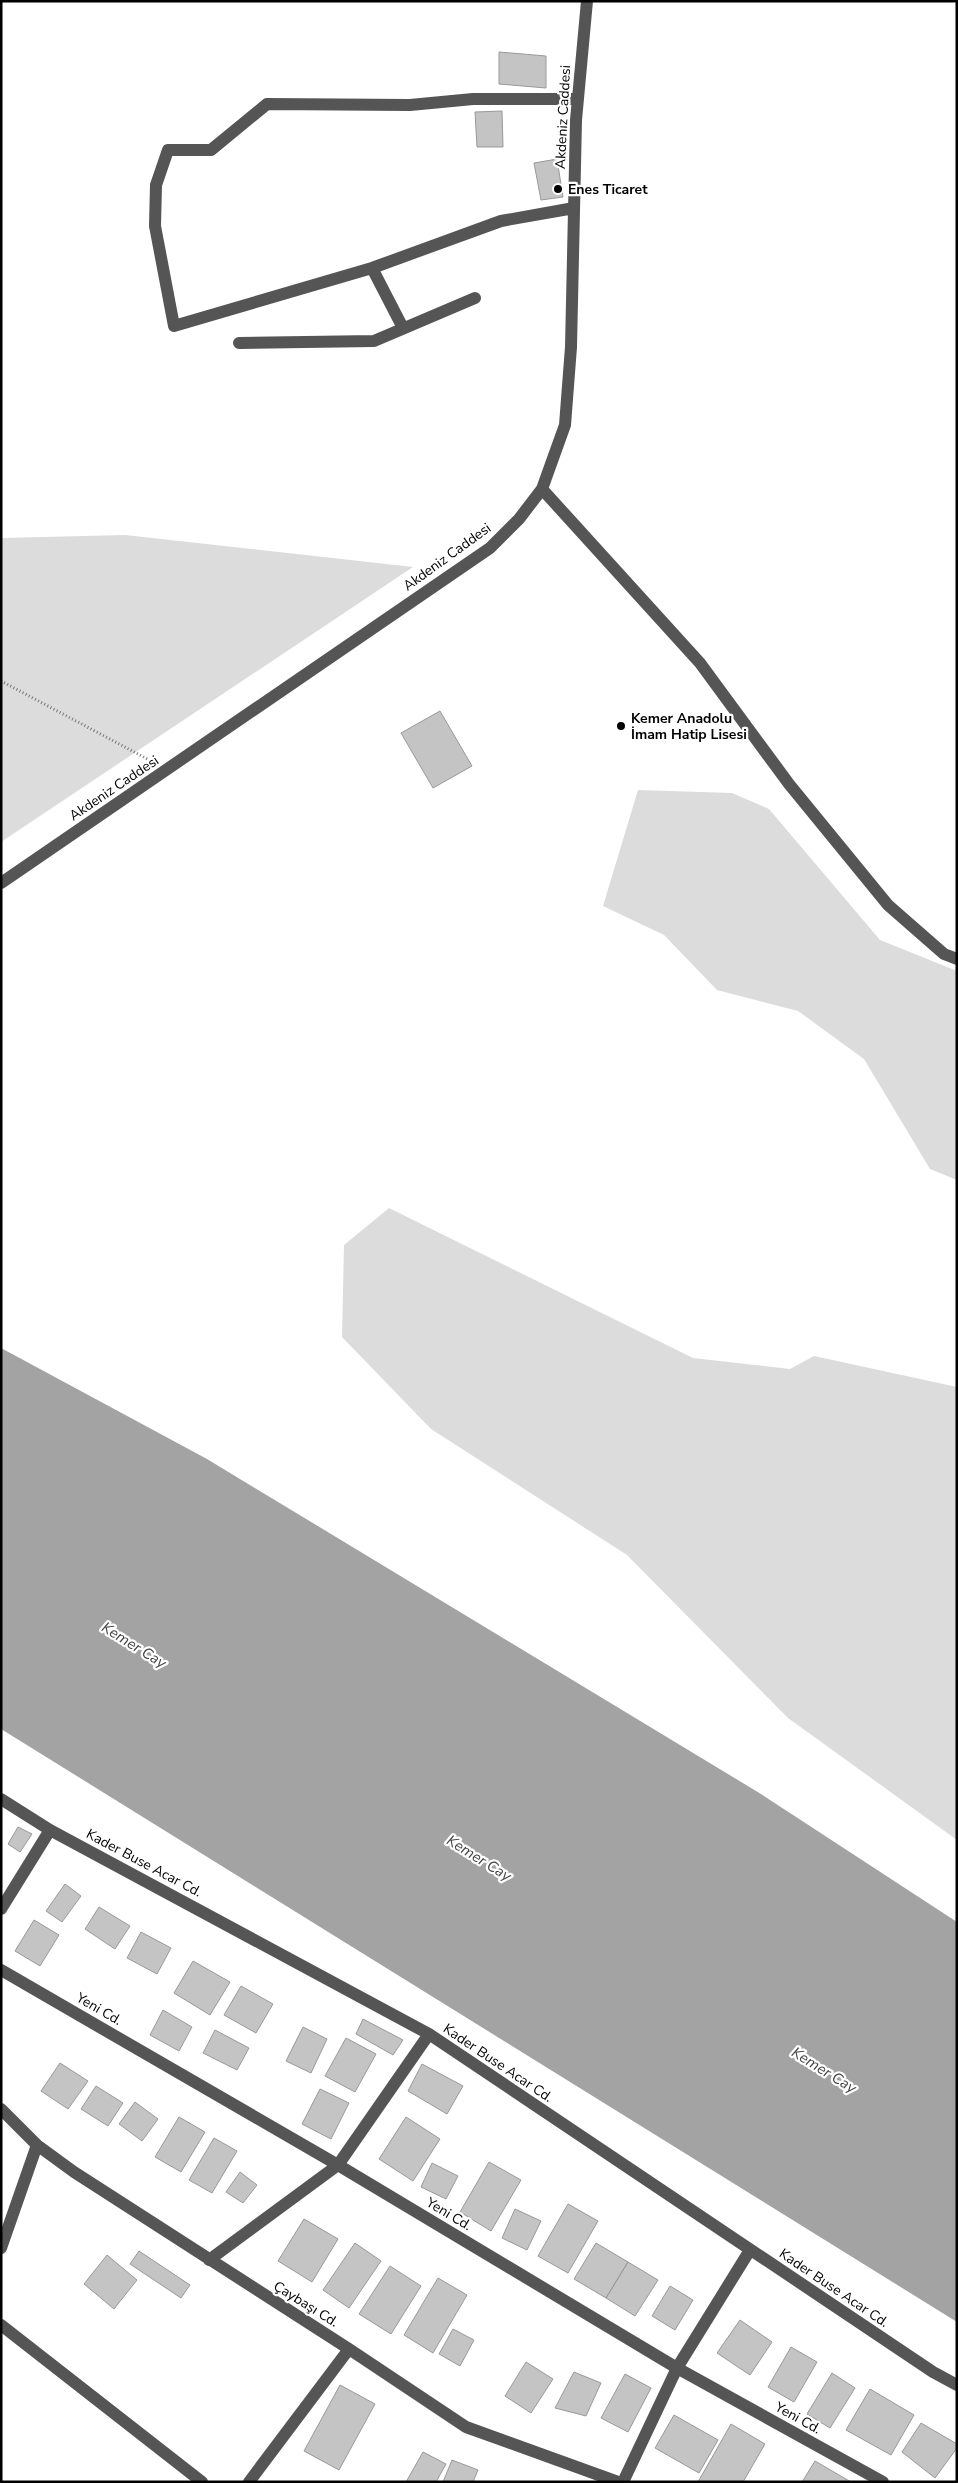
<svg xmlns="http://www.w3.org/2000/svg" width="958" height="2483" font-family="'Nunito Sans',sans-serif">
<rect width="100%" height="100%" fill="#fff"/>
<path fill="#dcdcdc" d="M125 535 413 567 1 842V538Z
M638 790 732 793 769 809 880 940 957 971V1180L930 1169 864 1059 798 1011 717 990 664 935 603 906Z
M389 1208 693 1358 790 1369 814 1356 957 1387V1840L788 1718 627 1555 431 1429 342 1337 344 1245Z"/>
<path fill="#a3a3a3" d="M1 1348 207 1459 761 1794 957 1922V2322L1 1729Z"/>
<path fill="#c4c4c4" stroke="#999" d="M499 52 546 56V88L499 84Z
M502 111 503 147H477L475 112Z
M557 159 563 197 541 200 534 163Z
M440 711 472 766 433 788 401 733Z
M18 1827 32 1834 20 1852 8 1844Z
M65 1884 81 1896 62 1922 46 1911Z
M99 1907 130 1926 115 1949 85 1929Z
M34 1920 59 1935 40 1966 15 1951Z
M141 1932 171 1948 157 1974 127 1958Z
M193 1961 230 1982 210 2015 174 1993Z
M241 1986 273 2004 256 2033 224 2015Z
M163 2010 192 2027 179 2051 150 2035Z
M363 2019 403 2040 393 2055 356 2034Z
M303 2027 327 2039 311 2073 286 2061Z
M215 2030 249 2048 237 2070 203 2053Z
M346 2038 376 2054 355 2092 325 2076Z
M60 2063 88 2081 68 2109 41 2091Z
M422 2064 463 2086 447 2114 408 2091Z
M96 2086 123 2103 108 2126 81 2109Z
M320 2089 349 2103 331 2139 302 2124Z
M135 2102 158 2119 142 2141 119 2124Z
M179 2117 205 2132 181 2172 155 2157Z
M406 2117 440 2139 413 2181 379 2159Z
M214 2138 237 2151 212 2193 189 2180Z
M489 2162 521 2180 491 2231 460 2212Z
M432 2163 458 2176 446 2199 421 2187Z
M240 2172 257 2185 243 2203 226 2192Z
M568 2204 598 2221 568 2273 538 2256Z
M515 2209 541 2221 527 2250 502 2238Z
M304 2219 338 2239 312 2282 278 2261Z
M355 2243 381 2261 349 2308 323 2290Z
M596 2243 628 2262 606 2298 574 2279Z
M139 2251 190 2285 181 2298 130 2264Z
M107 2255 137 2280 114 2309 84 2284Z
M628 2262 658 2280 635 2316 606 2298Z
M390 2266 421 2286 391 2334 359 2314Z
M438 2278 467 2295 433 2353 404 2335Z
M670 2286 693 2300 675 2330 652 2316Z
M740 2320 772 2342 750 2375 717 2353Z
M453 2329 474 2340 460 2366 439 2354Z
M791 2347 817 2362 794 2402 768 2387Z
M526 2362 553 2379 531 2413 505 2396Z
M574 2372 601 2383 586 2416 555 2408Z
M832 2373 855 2388 830 2428 807 2414Z
M625 2374 651 2388 628 2432 601 2418Z
M340 2385 375 2404 339 2470 304 2451Z
M870 2389 914 2415 891 2455 846 2430Z
M674 2415 718 2440 699 2473 655 2448Z
M921 2423 957 2444V2448L935 2478 902 2452Z
M731 2424 765 2444 743 2482H698Z
M423 2452 446 2464 436 2482H406Z
M452 2460 478 2470 473 2482H443Z
M815 2461 851 2482H802Z"/>
<g fill="none" stroke-linecap="round" stroke-linejoin="round">
<path stroke="#777" stroke-width="3" stroke-dasharray="1 2.5" stroke-linecap="butt" d="M1 681 153 762"/>
<path stroke="#555" stroke-width="12" d="M574 208 501 221 372 268 174 326 155 226 156 185 168 150H211L267 104 410 105 473 99H578
M372 268 403 328
M239 343 374 341 475 298
M542 489 700 663 789 784 888 905 944 954 957 959
M1 883 490 548 519 519 542 489 565 425 571 347 576 120 587 1
M1 1799 50 1830 429 2034 933 2372 957 2385
M1 1909 50 1830
M1 1970 338 2165 677 2368 883 2482
M1 2109 37 2145 74 2172 349 2349 466 2427 618 2482
M1 2248 37 2145
M209 2260 338 2165 429 2034
M1 2325 202 2482
M249 2482 349 2349
M623 2482 677 2368 750 2250"/>
</g>
<g fill="#000" stroke="#fff" stroke-width="2">
<circle cx="558" cy="189" r="5"/>
<circle cx="621" cy="726" r="5"/>
</g>
<g text-anchor="middle" dominant-baseline="central" stroke-width="4.5" stroke-linejoin="round" paint-order="stroke">
<g font-size="14" fill="#000" stroke="#fff">
<text transform="translate(563 117) rotate(-87)">Akdeniz Caddesi</text>
<text transform="translate(447 557) rotate(-36)">Akdeniz Caddesi</text>
<text transform="translate(114 788) rotate(-34)">Akdeniz Caddesi</text>
<text transform="translate(144 1863) rotate(28)">Kader Buse Acar Cd.</text>
<text transform="translate(99 2009) rotate(30)">Yeni Cd.</text>
<text transform="translate(498 2063) rotate(34)">Kader Buse Acar Cd.</text>
<text transform="translate(449 2214) rotate(31)">Yeni Cd.</text>
<text transform="translate(834 2288) rotate(34)">Kader Buse Acar Cd.</text>
<text transform="translate(306 2304) rotate(32)">Çaybaşı Cd.</text>
<text transform="translate(798 2418) rotate(29)">Yeni Cd.</text>
</g>
<g font-size="14" font-weight="bold" fill="#000" stroke="#fff" text-anchor="start">
<text x="568" y="189">Enes Ticaret</text>
<text x="631" y="718">Kemer Anadolu<tspan x="631" dy="16">İmam Hatip Lisesi</tspan></text>
</g>
<g font-size="15" font-style="italic" fill="#444" stroke="#fff">
<text transform="translate(134 1645) rotate(32)">Kemer Cay</text>
<text transform="translate(479 1858) rotate(32)">Kemer Cay</text>
<text transform="translate(824 2070) rotate(32)">Kemer Cay</text>
</g>
</g>
<rect width="958" height="2483" fill="none" stroke="#000000" stroke-width="5"/>
</svg>
